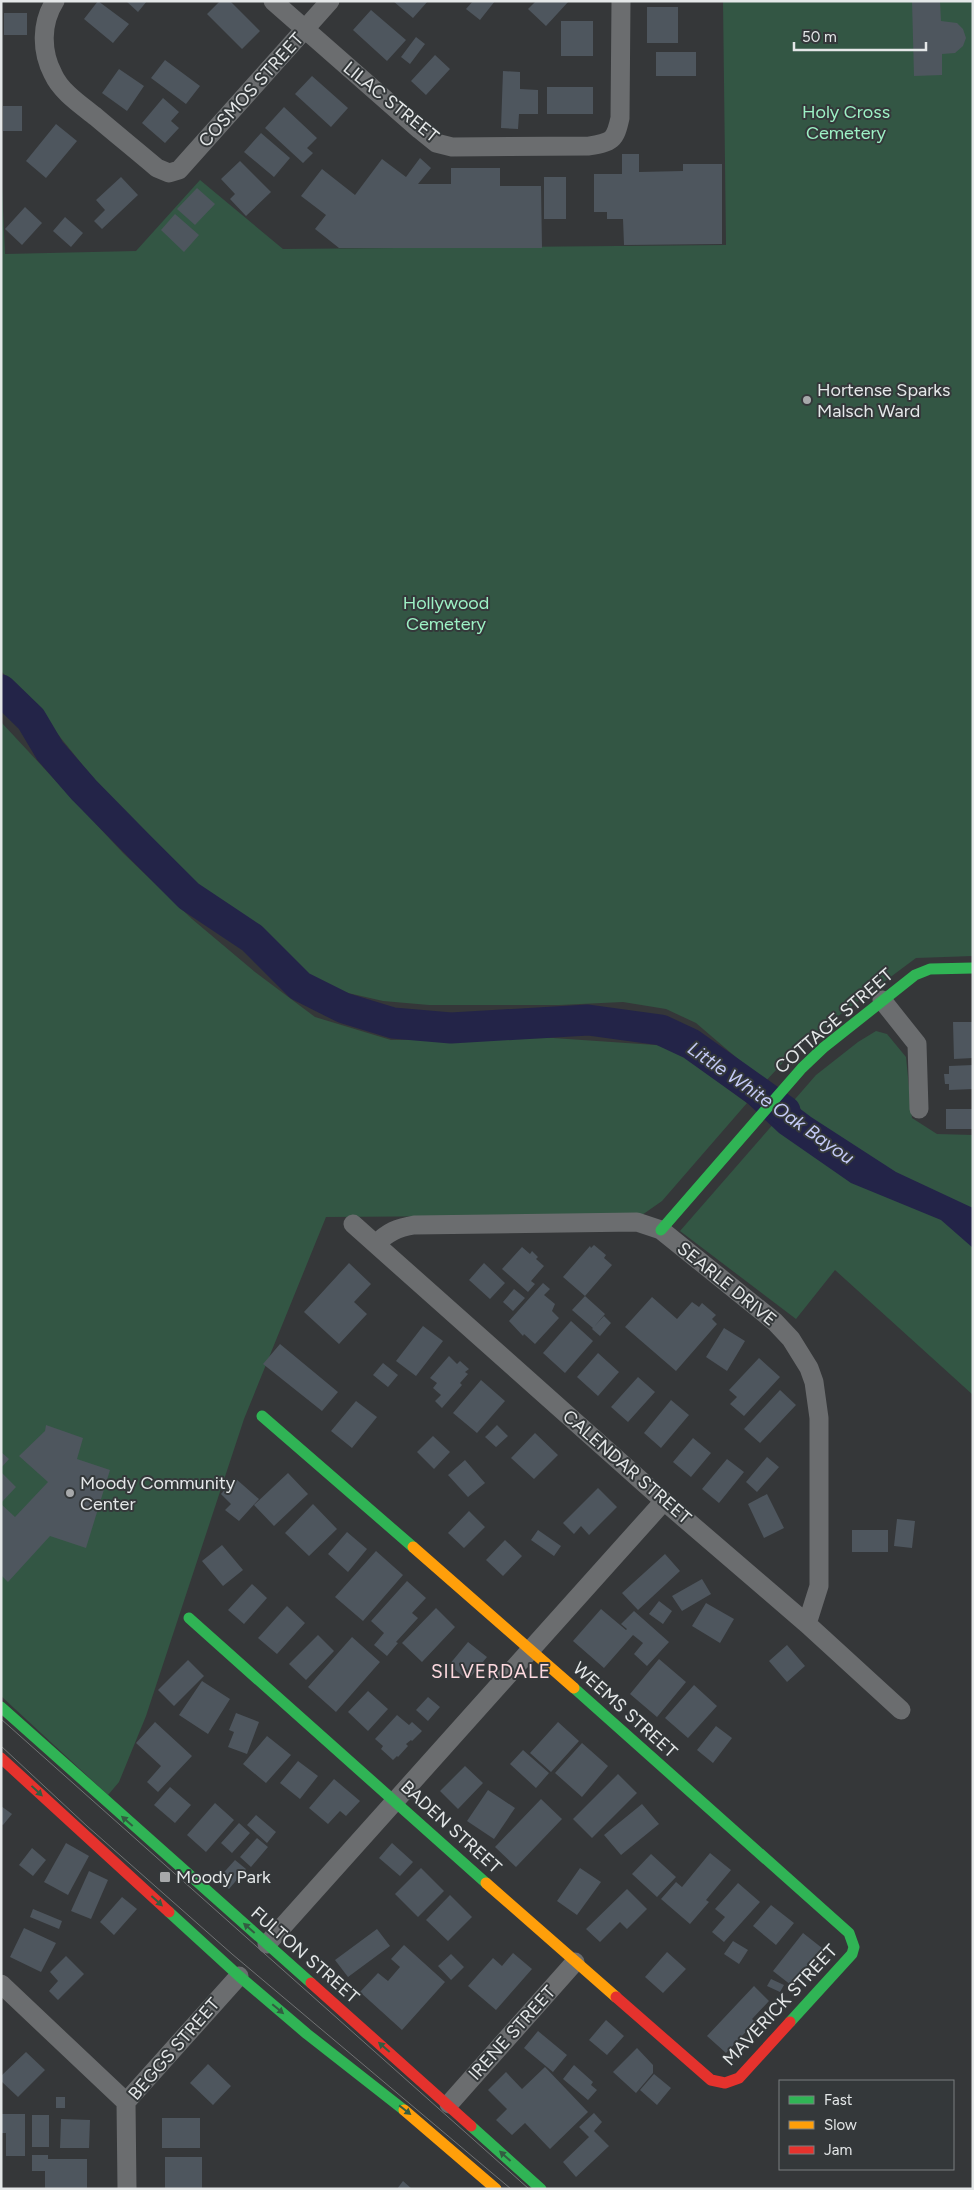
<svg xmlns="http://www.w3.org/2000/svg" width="974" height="2190" font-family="Figtree,sans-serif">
<rect width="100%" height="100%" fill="#353739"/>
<path fill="#335644" d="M723 1H973V956L916 958 798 1046 765 1082 696 1023 666 1009 623 1002 559 1005H429L383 1001 335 990 306 975 199 888 98 784 35 706 1 671V164L5 254 136 251 200 180 283 249 726 245Z
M1 722 123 853 192 919 255 972 315 1017 391 1040 553 1038 670 1046 747 1103 662 1201 642 1215 326 1217 244 1419 146 1716 119 1782 108 1795 1 1696Z
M876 1031 887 1034 906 1057 912 1118 937 1134 973 1135V1395L835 1270 796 1319 680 1231 816 1075 858 1042Z"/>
<path fill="#232448" d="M758 1077 811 1117 896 1172 973 1208V1248L941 1220 851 1183 779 1133 741 1097Z"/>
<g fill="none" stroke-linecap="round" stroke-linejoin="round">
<path stroke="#232448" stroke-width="31" d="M1 690 31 719 50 751 84 790 138 845 189 896 252 938 300 986 344 1008 393 1023 451 1028 588 1020 661 1030 691 1044 785 1111"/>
</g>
<path fill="#4e565e" d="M98 1 129 24 113 43 84 19Z
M126 1H147L138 12Z
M220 1H230L260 31 242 49 207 14Z
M393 1H428L413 18Z
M473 1H495L480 20 466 9Z
M536 1H569L546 26 528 9Z
M912 1H940L941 21 957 23 963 29 966 38 963 46 955 53 942 54V75L914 76Z
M647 7H678V43H647Z
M371 10 406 40 387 61 353 30Z
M4 13H27V35H4Z
M561 21H593V56H561Z
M416 37 425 44 410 64 401 57Z
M656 52H696V76H656Z
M435 55 450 69 426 95 411 81Z
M165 60 200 86 186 104 151 78Z
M119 69 144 86 127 111 102 93Z
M503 71 520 72V89L538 90V114H519L518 129 501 128Z
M312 76 348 108 331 127 295 94Z
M547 87H593V114H547Z
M163 98 179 112 171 121 179 128 165 143 142 123Z
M3 106H22V131H3Z
M284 107 317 138 307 148 313 153 303 163 265 128Z
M56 124 77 141 46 178 26 161Z
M261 133 290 158 274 177 244 152Z
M622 154H639V172L683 171V164H722V244L624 245 623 219H607V212H594V174H622Z
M420 158 431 168 418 184H451V168H500V186H541L542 248H339L315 229 326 215 301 196 322 169 355 195 382 159 406 177Z
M240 161 271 192 246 216 230 199 235 194 221 179Z
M121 177 138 195 102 229 94 221 105 210 96 200Z
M544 177H566V219H544Z
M197 188 215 204 195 225 177 209Z
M25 207 42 223 22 245 5 229Z
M175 214 199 235 184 252 161 230Z
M65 217 83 233 71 247 53 231Z
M953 1022H973V1058L954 1059Z
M973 1065V1089L949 1090V1084H945L944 1074H949V1066Z
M946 1109H973V1129H946Z
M594 1245 606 1255 604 1258 612 1265 585 1296 563 1277 590 1246 591 1248Z
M522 1247 530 1254 532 1251 538 1257 536 1259 544 1266 531 1281 535 1284 528 1292 502 1269Z
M349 1263 371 1284 354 1302 367 1314 339 1344 304 1312Z
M484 1263 505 1283 490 1299 469 1280Z
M543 1283 550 1289 544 1295 555 1304 552 1311 559 1318 535 1344 524 1334 523 1336 509 1321Z
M514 1289 525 1298 513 1311 503 1302Z
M585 1296 605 1314 593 1328 572 1310Z
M652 1297 677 1319 692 1302 699 1307 702 1303 716 1315 712 1319 717 1324 676 1371 625 1327Z
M604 1316 611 1323 600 1336 592 1329Z
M571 1321 593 1341 565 1373 543 1353Z
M423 1326 443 1341 416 1376 396 1361Z
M724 1328 745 1341 727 1371 706 1357Z
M280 1344 338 1392 322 1411 263 1364Z
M598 1353 619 1372 598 1396 577 1377Z
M449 1356 457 1364 460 1361 469 1369 465 1372 468 1374 460 1383 462 1385 442 1408 435 1401 441 1395 433 1388 437 1383 430 1378Z
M759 1358 780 1377 744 1416 730 1404 737 1397 729 1390Z
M383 1363 398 1375 388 1387 373 1375Z
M638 1377 655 1392 628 1422 611 1407Z
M481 1380 505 1401 477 1433 453 1413Z
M780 1390 796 1405 760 1443 744 1429Z
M671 1400 689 1415 661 1448 644 1433Z
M356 1401 377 1417 352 1448 331 1431Z
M46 1425 83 1438 77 1459 110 1470 86 1548 50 1536 8 1582 1 1575V1504L15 1517 48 1482 19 1456 45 1431Z
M497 1425 508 1436 496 1447 485 1437Z
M535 1433 558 1455 534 1479 511 1458Z
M433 1436 450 1452 434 1469 417 1452Z
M693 1438 711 1453 691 1477 673 1462Z
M1 1452 9 1459 1 1468Z
M767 1457 779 1467 757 1492 746 1482Z
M727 1459 744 1472 719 1503 702 1489Z
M465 1460 485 1483 468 1497 448 1475Z
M1 1472 16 1487 1 1503Z
M288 1473 308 1494 274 1526 254 1505Z
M235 1478 259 1499 239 1521 225 1510 231 1504 221 1494Z
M598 1488 617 1507 589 1535 581 1526 574 1534 563 1523Z
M767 1494 784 1528 764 1538 748 1504Z
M313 1504 337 1529 309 1556 285 1533Z
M469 1511 485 1527 464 1548 448 1533Z
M897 1519 915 1521 912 1548 894 1546Z
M538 1530 561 1546 554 1556 531 1540Z
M852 1530H888V1552H852Z
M347 1532 367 1549 348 1572 328 1554Z
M505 1540 522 1556 503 1576 486 1560Z
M222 1545 243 1570 223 1586 202 1561Z
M376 1551 403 1575 363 1621 335 1597Z
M665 1554 680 1571 638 1610 622 1593Z
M702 1579 711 1594 682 1611 672 1596Z
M407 1581 426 1598 412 1613 418 1618 396 1642 398 1643 387 1656 374 1645 384 1633 371 1621Z
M252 1584 267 1598 244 1624 228 1610Z
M659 1601 672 1611 663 1624 649 1614Z
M706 1603 734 1619 720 1643 692 1626Z
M287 1606 305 1623 277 1654 258 1638Z
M436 1608 455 1627 422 1662 402 1643Z
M601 1609 626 1630 627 1629 621 1624 634 1611 669 1642 647 1666 634 1654 643 1643 633 1635 604 1668 573 1641Z
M318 1635 334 1651 306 1680 289 1664Z
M352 1637 380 1662 336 1712 308 1687Z
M468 1642 487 1657 468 1680 449 1665Z
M787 1645 805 1666 787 1682 769 1661Z
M659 1659 686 1682 657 1717 630 1694Z
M188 1660 204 1676 174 1706 158 1690Z
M202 1681 230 1699 208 1734 179 1715Z
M694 1685 717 1706 688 1738 665 1718Z
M368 1691 388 1709 368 1731 348 1712Z
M428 1697 440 1707 428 1721 416 1710Z
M236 1713 259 1722 247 1754 228 1747 234 1732 229 1730Z
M397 1715 409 1725 412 1722 422 1731 412 1741 411 1740 406 1744 408 1746 398 1757 397 1756 393 1760 381 1749 383 1746 375 1739Z
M155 1722 192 1756 158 1792 147 1782 161 1766 136 1743Z
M558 1722 579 1741 551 1772 530 1753Z
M716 1726 732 1738 713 1763 697 1750Z
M267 1736 291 1755 266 1783 243 1764Z
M582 1743 608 1766 582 1797 555 1773Z
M523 1750 549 1773 536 1788 510 1764Z
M298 1761 318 1776 300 1799 280 1783Z
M465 1766 483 1783 458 1809 440 1791Z
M618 1774 637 1793 592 1838 573 1819Z
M334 1779 360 1801 346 1816 340 1811 328 1824 309 1808Z
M170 1787 191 1805 175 1823 154 1805Z
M488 1790 515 1808 494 1839 467 1821Z
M541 1799 562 1819 516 1867 495 1847Z
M215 1803 234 1820 206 1852 187 1835Z
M642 1804 659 1824 621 1855 604 1835Z
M1 1806 12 1814 3 1825 1 1824Z
M256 1815 276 1832 267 1843 247 1825Z
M239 1823 250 1833 232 1853 221 1843Z
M257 1838 268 1847 251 1867 240 1857Z
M66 1843 89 1856 68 1895 44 1882Z
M392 1843 413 1862 400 1876 379 1858Z
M32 1848 46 1860 33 1876 19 1865Z
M710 1853 731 1870 706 1900 709 1902 690 1924 661 1899 676 1882 682 1887Z
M651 1854 676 1877 657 1897 632 1874Z
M235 1860 246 1869 229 1889 217 1880Z
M421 1868 444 1891 418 1917 395 1894Z
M580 1868 601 1882 577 1915 557 1901Z
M89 1871 108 1880 91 1919 71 1911Z
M738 1883 760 1902 724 1942 712 1932 725 1917 715 1909Z
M627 1889 647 1909 627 1929 620 1922 600 1942 586 1929Z
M450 1895 472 1917 448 1941 426 1920Z
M122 1897 137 1909 114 1935 100 1922Z
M771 1905 794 1923 776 1945 753 1926Z
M33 1909 62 1921 59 1929 30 1917Z
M24 1928 56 1943 41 1972 10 1957Z
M377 1929 390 1946 348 1977 335 1960Z
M803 1933 822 1948 791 1985 773 1971Z
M733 1941 748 1950 739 1964 724 1954Z
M404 1945 445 1982 402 2030 360 1992 378 1973 388 1981 400 1967 391 1959Z
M667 1952 686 1969 663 1993 645 1977Z
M513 1953 532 1969 496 2010 468 1986 493 1958 502 1966Z
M451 1954 464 1967 451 1980 438 1966Z
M66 1956 84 1974 58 2000 49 1991 58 1981 50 1972Z
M771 1979 784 1985 780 1992 767 1986Z
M754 1986 769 2001 752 2019 755 2022 726 2053 707 2036Z
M606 2020 624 2036 607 2055 589 2040Z
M538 2031 567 2055 553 2072 524 2048Z
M637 2048 653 2065V2073L636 2093 613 2072Z
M26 2052 45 2070 18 2097 1 2081V2076Z
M208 2064 231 2086 213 2105 190 2083Z
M574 2065 593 2082 591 2085 597 2090 588 2100 563 2079Z
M545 2067 588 2112 550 2149 525 2123 512 2135 496 2120 507 2109 488 2090 506 2072 522 2089Z
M654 2074 671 2088 657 2105 640 2090Z
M56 2097H65V2108H56Z
M594 2113 602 2122 594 2131 609 2146 576 2177 563 2162 589 2137 579 2127Z
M1 2114H25V2156H6V2133H1Z
M32 2115H49V2147H32Z
M162 2118H200V2148H162Z
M61 2119 90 2120 89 2148H60Z
M32 2155H48V2159H87V2189H45V2171H32Z
M165 2157H202V2188H165Z
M403 2181 412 2189H397Z"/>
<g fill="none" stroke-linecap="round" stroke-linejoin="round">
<path stroke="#6b6d6f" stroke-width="19" d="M55 1C41 23 41 51 53 74 61 92 81 105 96 117 116 134 137 151 157 168L169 173 179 170 330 1
M273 1 420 130 436 143 452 147 589 146C612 142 615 141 620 118L621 1
M882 1000 917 1044 919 1109
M353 1224 664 1501 807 1624 901 1710
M376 1244C388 1232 397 1228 414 1225L637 1222 661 1230 775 1322 791 1339 809 1368 814 1382 819 1418V1586L807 1624
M267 1944 664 1501
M1 1984 126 2102
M449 2104 575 1962
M127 2189 126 2102 239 1976"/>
<path stroke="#30b455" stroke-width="11" d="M661 1230 802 1068 823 1048 915 975 930 969 973 968
M262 1416 413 1547
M189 1618 486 1883
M574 1688 849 1933 854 1947 852 1954 790 2022
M1 1707 311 1983
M169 1912 239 1976 307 2034 404 2110
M471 2126 541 2189"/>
<path stroke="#ff9f0a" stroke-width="11" d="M413 1547 574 1688
M486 1883 616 1997
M404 2110 496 2189"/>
<path stroke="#e5322d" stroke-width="11" d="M1 1758 169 1912
M311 1983 471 2126
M616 1997 711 2080 725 2083 739 2078 790 2022"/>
<path stroke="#707273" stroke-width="1" d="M1 1719 529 2189
M1 1746 87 1826 232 1954 511 2189"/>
</g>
<defs><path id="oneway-solid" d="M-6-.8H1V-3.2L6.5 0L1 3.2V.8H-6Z" transform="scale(1.25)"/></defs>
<g fill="#335d42">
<use href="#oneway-solid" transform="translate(37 1791) rotate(43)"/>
<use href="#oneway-solid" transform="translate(127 1821) rotate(-139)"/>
<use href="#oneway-solid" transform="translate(157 1901) rotate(42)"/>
<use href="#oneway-solid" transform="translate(249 1928) rotate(-139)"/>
<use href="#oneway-solid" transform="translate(278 2009) rotate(40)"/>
<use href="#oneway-solid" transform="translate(384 2047) rotate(-139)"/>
<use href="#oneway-solid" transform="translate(405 2110) rotate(38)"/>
<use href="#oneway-solid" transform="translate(505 2156) rotate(-138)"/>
</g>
<g fill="#a7a9ab" stroke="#34383a" stroke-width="2">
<circle cx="807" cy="400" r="5"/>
<circle cx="70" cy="1493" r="5"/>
<rect x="159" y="1871" width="12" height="12" rx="2.5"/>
</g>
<g text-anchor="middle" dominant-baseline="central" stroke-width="4" stroke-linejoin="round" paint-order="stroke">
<g font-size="18" fill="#e4e7e8" stroke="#34383a">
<text transform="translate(251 90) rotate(-48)">COSMOS STREET</text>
<text transform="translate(391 102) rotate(39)">LILAC STREET</text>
<text transform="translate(834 1021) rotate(-41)">COTTAGE STREET</text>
<text transform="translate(727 1284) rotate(39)">SEARLE DRIVE</text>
<text transform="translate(627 1467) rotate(41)">CALENDAR STREET</text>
<text transform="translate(625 1710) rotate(42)">WEEMS STREET</text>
<text transform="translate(451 1827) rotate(42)">BADEN STREET</text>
<text transform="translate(305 1955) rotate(41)">FULTON STREET</text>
<text transform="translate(780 2005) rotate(-47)">MAVERICK STREET</text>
<text transform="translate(512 2033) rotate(-48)">IRENE STREET</text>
<text transform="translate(174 2049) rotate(-49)">BEGGS STREET</text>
</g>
<g font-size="18" fill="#9df1c5" stroke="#34383a">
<text x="846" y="112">Holy Cross<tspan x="846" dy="21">Cemetery</tspan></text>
<text x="446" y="603">Hollywood<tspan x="446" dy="21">Cemetery</tspan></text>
</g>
<g font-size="18" fill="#e4e7e8" stroke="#34383a" text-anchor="start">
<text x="817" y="390">Hortense Sparks<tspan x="817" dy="21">Malsch Ward</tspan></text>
<text x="80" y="1483">Moody Community<tspan x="80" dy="21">Center</tspan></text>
<text x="176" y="1877">Moody Park</text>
</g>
<g font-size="19" font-style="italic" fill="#c4caf6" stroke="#34383a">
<text transform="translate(771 1103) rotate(35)">Little White Oak Bayou</text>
</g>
<g font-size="19" letter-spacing="1" fill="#fdd9df" stroke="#34383a">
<text x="491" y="1671">SILVERDALE</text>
</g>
</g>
<rect width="974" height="2190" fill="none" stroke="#e4e7e8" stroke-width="5"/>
<rect x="779" y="2080" width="175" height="90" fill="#34383a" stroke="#7a7e80"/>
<rect x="789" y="2096" width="25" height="8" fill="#30b455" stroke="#7a7e80"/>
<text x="824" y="2105" font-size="15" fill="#e4e7e8">Fast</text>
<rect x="789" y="2121" width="25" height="8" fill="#ff9f0a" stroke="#7a7e80"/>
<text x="824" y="2130" font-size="15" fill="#e4e7e8">Slow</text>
<rect x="789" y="2146" width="25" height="8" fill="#e5322d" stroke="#7a7e80"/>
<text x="824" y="2155" font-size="15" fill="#e4e7e8">Jam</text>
<path d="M794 42v8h132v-8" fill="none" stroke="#e4e7e8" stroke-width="2.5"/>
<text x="802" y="42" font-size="15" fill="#e4e7e8" stroke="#34383a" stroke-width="4" paint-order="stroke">50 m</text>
</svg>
